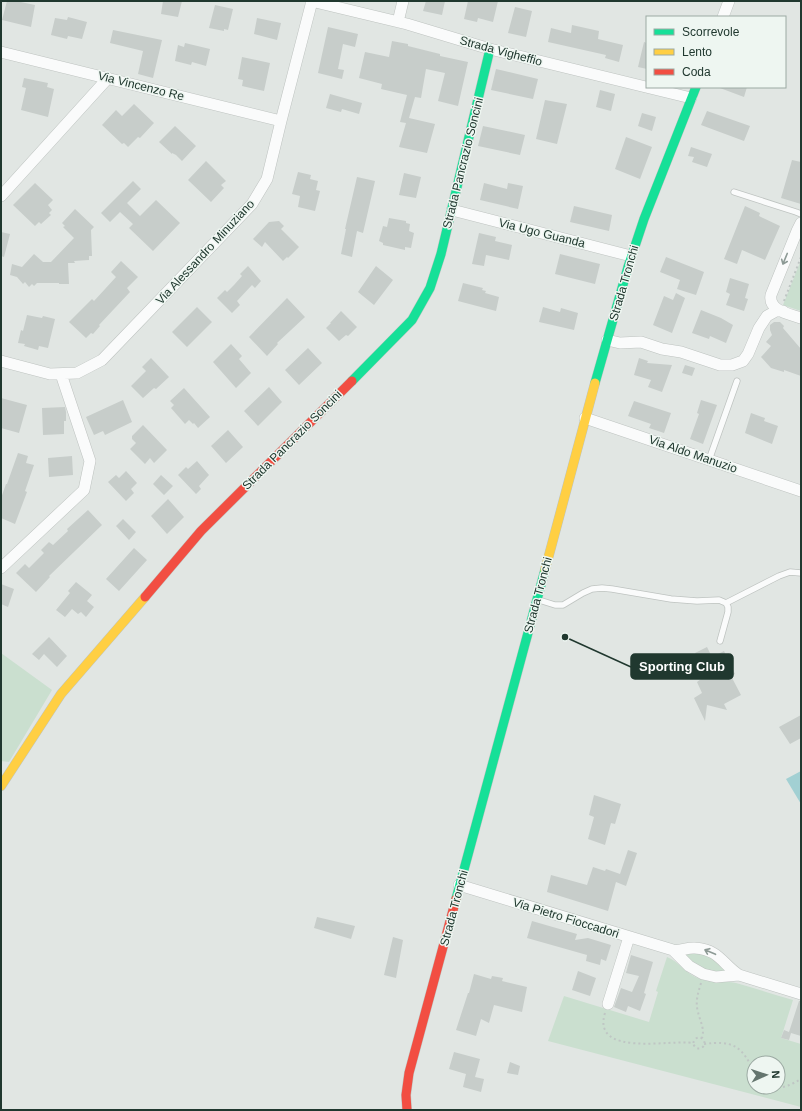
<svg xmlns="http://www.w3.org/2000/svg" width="802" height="1111" font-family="Helvetica,sans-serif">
<rect width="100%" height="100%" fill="#e1e6e3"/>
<path fill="#cadfcf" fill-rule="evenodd" d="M801 260V311L783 305Z
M1 653 52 690 9 762 1 761Z
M686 953 707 954 725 967V971L709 972 689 963 685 954Z
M667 957C679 961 685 974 700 979 712 983 724 980 736 983 755 988 774 995 793 1000L781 1038 801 1044V1107L548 1041 564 996 649 1022 658 992 656 991ZM754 1063H778V1087H754Z"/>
<path fill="#a2d0d3" d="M801 771V804L786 779Z"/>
<path fill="#c7cdca" d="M7 1H16L35 5 31 27 2 20Z
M163 1H182L178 17 161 14Z
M426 1H445L442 15 423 11Z
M468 1H498L493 22 478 18 477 22 464 19Z
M215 5 233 9 228 30 224 29V31L209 28Z
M515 7 532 11 526 37 508 33Z
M68 17 87 22 82 39 68 36 67 39 51 35 55 18 67 20Z
M257 18 281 23 277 40 254 34Z
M572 25 599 31 598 39 623 45 619 62 605 58 606 55 548 42 551 28 571 33Z
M328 27 358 34 355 47 343 44 338 69 344 70 342 79 318 73Z
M113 30 162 40 153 78 138 74 143 51 110 43Z
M392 41 408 44V46L440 54V56L468 62 458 106 438 101 445 73 426 69 421 98 415 97 409 118 435 124 427 153 399 147 406 123 400 122 407 95 381 89 382 84 359 78 365 52 389 57Z
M644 42 647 43V69L638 67Z
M185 43 210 49 206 66 192 62 191 65 175 61 178 45 184 47Z
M242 57 270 63 264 91 242 86 243 80 238 79Z
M496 69 538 79 533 99 491 90Z
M24 78 48 83 47 87 54 89 48 117 21 110 26 88 22 87Z
M720 87H747L744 97 720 88Z
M600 90 615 94 611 111 596 107Z
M330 94 362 103 359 114 342 109 341 112 326 108Z
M545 100 567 104 557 144 536 139Z
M134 104 154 123 140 138 138 137 128 147 124 143 122 144 102 125 116 110 122 116Z
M707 111 750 126 744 141 701 125Z
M642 113 656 117 652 131 638 126Z
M175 126 196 146 182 161 176 155 172 153V154L159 142Z
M483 126 525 135 520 155 478 146Z
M626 137 652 147 640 179 615 169Z
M691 147 712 154 707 167 692 162 694 157 688 156Z
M792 160 801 162V204L781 198Z
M206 161 226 181 221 185 224 188 211 202 188 180Z
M298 172 311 175 310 179 318 181 316 190 320 191 315 211 298 207 300 196 292 194Z
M404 173 421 177 416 198 399 195Z
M357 177 375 181 363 233 357 231 352 257 341 254 346 229H345Z
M133 181 141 189 127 203 140 216 156 200 180 223 153 251 129 228 133 224 120 212 110 222 101 213Z
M35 183 53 200 48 205 52 210 49 213 51 215 41 224 39 222 35 226 13 205Z
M484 183 507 189 508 183 523 186 518 209 480 200Z
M574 206 612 215 609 231 570 222Z
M745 206 760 213 759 216 780 226 765 260 742 250 737 264 724 259Z
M75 209 94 227 91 230 92 256H89V260L74 261 75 263H68L69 284H59V283H37L34 286 32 284 29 287 25 282 23 284 17 277 10 275 12 264 22 267 34 254 43 262H51L74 238 63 227 65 226 62 223Z
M389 218 406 221V223L410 224 409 231 414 233 411 248 405 247V250L383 245V243L379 241 383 226 387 227Z
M279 221 284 226 281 229 299 247 288 258 287 257 283 261 265 242 262 247 253 239 269 222Z
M1 232 10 234 4 257 1 256Z
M479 233 496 237 495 241 512 245 509 260 486 255 484 266 472 264Z
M560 254 600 264 595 284 555 274Z
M666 257 704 272 696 295 677 289 680 280 660 272Z
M121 261 138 277 127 288 130 292 99 325 100 326 93 334 91 333 86 338 69 322 92 299 94 301 116 277 111 272Z
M248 266 261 281 255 288 252 285 237 301 240 305 232 313 217 298 225 290 227 292 234 285 242 276 240 274Z
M376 266 393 280 374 305 358 292Z
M730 278 749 284 745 298 748 299 744 311 726 305 730 294 726 292Z
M463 283 483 288 482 290 486 291 485 293 499 297 496 311 458 301Z
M676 293 685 298 672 333 653 325 664 296 673 300Z
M287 298 305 317 277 343 278 344 267 356 249 337Z
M197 307 212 322 187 347 172 332Z
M543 307 560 312 561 308 578 313 574 330 539 322Z
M701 310 721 318 733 325 726 343 710 336 709 339 692 333Z
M341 311 357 327 348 336 346 335 339 341 326 328 331 323H330Z
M27 315 42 318 43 316 55 319 48 348 39 346 38 350 24 346 25 344 18 343 21 330 23 331Z
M774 322H780L784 326 783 328 801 349V376L784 370V372L771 368 761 357 771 346 766 342 772 335 770 330V325Z
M231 344 242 356 239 359 251 373 236 388 213 362Z
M308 348 322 363 299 385 285 370Z
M151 358 169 377 156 389 154 388 143 398 131 386 146 371 142 367Z
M639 358 648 361 647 363 672 365 662 392 648 387 651 380 634 375Z
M685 365 695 368 692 376 682 373Z
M269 387 282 402 258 426 244 411Z
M184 388 210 417 198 428 194 423 193 424 189 420 185 424 171 408 174 405 170 401Z
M1 398 27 405 19 433 1 428Z
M123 400 132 422 105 435 103 431 94 435 86 417Z
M701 400 717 405 703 444 690 439 699 414 697 413Z
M634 401 671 413 664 433 649 428 651 424 628 416Z
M65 407 66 412V421H64V434L43 435 42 408Z
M751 413 765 418 764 421 778 426 772 444 745 433Z
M143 425 167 450 154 463 150 458 145 464 130 449 136 443 132 439V436Z
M228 430 243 447 226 463 211 446Z
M18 453 28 456 26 463 34 465 25 491 27 492 15 524 1 518V498L6 484H7Z
M72 456 73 475 49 477 48 458Z
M197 461 209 475 199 486 201 489 196 494 178 475 186 467 188 469Z
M126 471 137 483 131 489 134 493 126 501 108 482 116 475 119 478Z
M161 475 173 486 164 495 153 484Z
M168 499 184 517 167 534 151 516Z
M88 510 102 525 49 576 50 577 36 592 16 573 25 564 29 568 44 553 41 550 49 542 53 545 68 531 67 529Z
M123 519 136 532 129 540 116 526Z
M134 548 147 560 119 591 106 579Z
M76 582 92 595 87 601 94 607 86 617 81 612 78 614 72 609 65 617 56 610 70 593 68 591Z
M1 584 14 589 8 607 1 604Z
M49 637 67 656 57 667 44 654 39 660 32 654Z
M707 647 712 657 724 651 735 674 731 676 741 695 724 704 727 710 707 705 705 721 694 698 702 693 697 682 701 679 699 675 704 672 695 653Z
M801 715V738L790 744 779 727Z
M594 795 621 804 615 824 611 823 605 845 588 839 594 817 589 815Z
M628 850 637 853 626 886 616 882 608 911 547 892 551 875 587 885 593 867 605 871 606 869 620 874Z
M317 917 355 926 351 939 314 928Z
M532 921 577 934 575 940 588 938 611 945 606 961 601 959 600 965 586 961 587 955 527 938Z
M393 937 403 940 396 978 384 975Z
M631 955 653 962 644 993 646 994 640 1011 628 1006 626 1012 614 1007 621 988 632 992 639 976 626 973Z
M578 971 596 978 590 996 572 990Z
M474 974 491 979 492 976 503 978 502 981 527 987 522 1012 494 1005 489 1023 481 1019 476 1036 456 1030 468 993H469Z
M799 1001H801V1036L791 1033 789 1040 781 1038 784 1030 789 1032Z
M454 1052 480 1059 475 1077 484 1079 481 1092 463 1087 466 1074 449 1069Z
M510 1062 520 1066 518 1075 507 1073Z"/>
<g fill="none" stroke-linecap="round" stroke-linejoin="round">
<g stroke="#bec3c0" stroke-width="7">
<path id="lane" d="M734 192 796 212 801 214
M709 460 737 381
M539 600 555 605H563L583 593 592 589 602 588 612 589 671 599 697 601 719 600 726 603 728 607V612L720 641
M726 603 779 576 790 572 801 573"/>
</g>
<g stroke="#bec3c0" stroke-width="12">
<path id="street" d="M311 1 407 24 490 49 691 98
M723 17 729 1
M398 22 403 1
M1 52 281 121
M1 196 108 78
M452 210 631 256
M801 223 797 231 771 295C768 311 790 314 801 318
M607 340 620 343 641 342 662 349 681 352 720 365H732L743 361 748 354 759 328 767 316 776 311H783
M1 361 50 374 77 373 102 360 252 204 267 179 281 121 312 1
M585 418 801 491
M1 568 84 490 90 461 61 374
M459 885 673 950C681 952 687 947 695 948 720 950 722 964 739 975
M673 950 689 966 703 974 716 977 739 975 801 994
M608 1004 629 937"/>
</g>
<g stroke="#bdc4c0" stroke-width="10">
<path id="fast" d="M352 381 412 320 430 288 441 254 490 49
M595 383 628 267 644 219 696 87
M456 899 545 570"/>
</g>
<g stroke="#bdc4c0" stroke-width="10">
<path id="slow" d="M545 570 595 383
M1 786 61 694 145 597"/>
</g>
<g stroke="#bdc4c0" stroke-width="10">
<path id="jam" d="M145 597 201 531 352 381
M407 1110 406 1095 409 1073 456 899"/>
</g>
<path stroke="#bfc6c4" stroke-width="2" stroke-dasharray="2 3" stroke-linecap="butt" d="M784 301 801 257
M701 983C698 993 695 1002 698 1012 700 1021 705 1029 702 1038
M605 1013C591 1058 673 1039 693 1043
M693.5 1043a5.5 5.5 0 1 1 11 0a5.5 5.5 0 1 1-11 0Z
M704 1044C733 1040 742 1046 754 1072
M773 1087C784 1089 792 1084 801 1079"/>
<use href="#lane" stroke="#fafbfb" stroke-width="5.5"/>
<use href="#street" stroke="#fafbfb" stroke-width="11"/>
<use href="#fast" stroke="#16e098" stroke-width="9"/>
<use href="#slow" stroke="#ffcf43" stroke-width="9"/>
<use href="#jam" stroke="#f24e42" stroke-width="9"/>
</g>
<defs><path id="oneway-shaft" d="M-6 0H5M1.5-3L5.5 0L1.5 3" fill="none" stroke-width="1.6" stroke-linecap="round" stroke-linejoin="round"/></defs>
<g stroke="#8d9a95">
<use href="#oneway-shaft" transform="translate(785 259) rotate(112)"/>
<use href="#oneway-shaft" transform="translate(710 952) rotate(-157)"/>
</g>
<g text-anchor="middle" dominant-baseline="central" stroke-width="3" stroke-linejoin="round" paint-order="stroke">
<g font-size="12" fill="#20382f" stroke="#eef6f1">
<text transform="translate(501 51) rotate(15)">Strada Vigheffio</text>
<text transform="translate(141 86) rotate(14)">Via Vincenzo Re</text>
<text transform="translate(463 163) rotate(-76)">Strada Pancrazio Soncini</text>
<text transform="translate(542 233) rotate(14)">Via Ugo Guanda</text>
<text transform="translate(205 252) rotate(-47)">Via Alessandro Minuziano</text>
<text transform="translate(624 283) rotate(-74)">Strada Tronchi</text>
<text transform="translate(292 440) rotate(-45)">Strada Pancrazio Soncini</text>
<text transform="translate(693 454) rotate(19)">Via Aldo Manuzio</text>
<text transform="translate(538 595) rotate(-75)">Strada Tronchi</text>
<text transform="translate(454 908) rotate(-75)">Strada Tronchi</text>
<text transform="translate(566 918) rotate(17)">Via Pietro Fioccadori</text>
</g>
</g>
<path fill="none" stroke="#20382f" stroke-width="1.5" d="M565 637L631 667"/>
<circle fill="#20382f" stroke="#eef6f1" stroke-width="1.5" cx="565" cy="637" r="4"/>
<rect fill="#20382f" stroke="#20382f" stroke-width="1.5" x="631" y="654" width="102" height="25" rx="4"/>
<g font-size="13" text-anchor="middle" font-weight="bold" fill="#fff">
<text x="682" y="671">Sporting Club</text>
</g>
<rect width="802" height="1111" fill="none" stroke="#20382f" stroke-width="4"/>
<rect x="646" y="16" width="140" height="72" fill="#eef6f1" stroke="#9caaa3"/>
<rect x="654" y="29" width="20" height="6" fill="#16e098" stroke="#9caaa3"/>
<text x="682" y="36" font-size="12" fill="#20382f">Scorrevole</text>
<rect x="654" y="49" width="20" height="6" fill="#ffcf43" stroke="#9caaa3"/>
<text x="682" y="56" font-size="12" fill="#20382f">Lento</text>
<rect x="654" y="69" width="20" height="6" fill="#f24e42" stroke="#9caaa3"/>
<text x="682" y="76" font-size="12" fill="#20382f">Coda</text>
<g transform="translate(766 1075) rotate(87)"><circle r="19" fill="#eef6f1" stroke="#9caaa3"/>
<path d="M0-3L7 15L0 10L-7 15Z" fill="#64756e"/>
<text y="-6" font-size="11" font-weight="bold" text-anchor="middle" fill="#20382f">N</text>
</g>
</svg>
